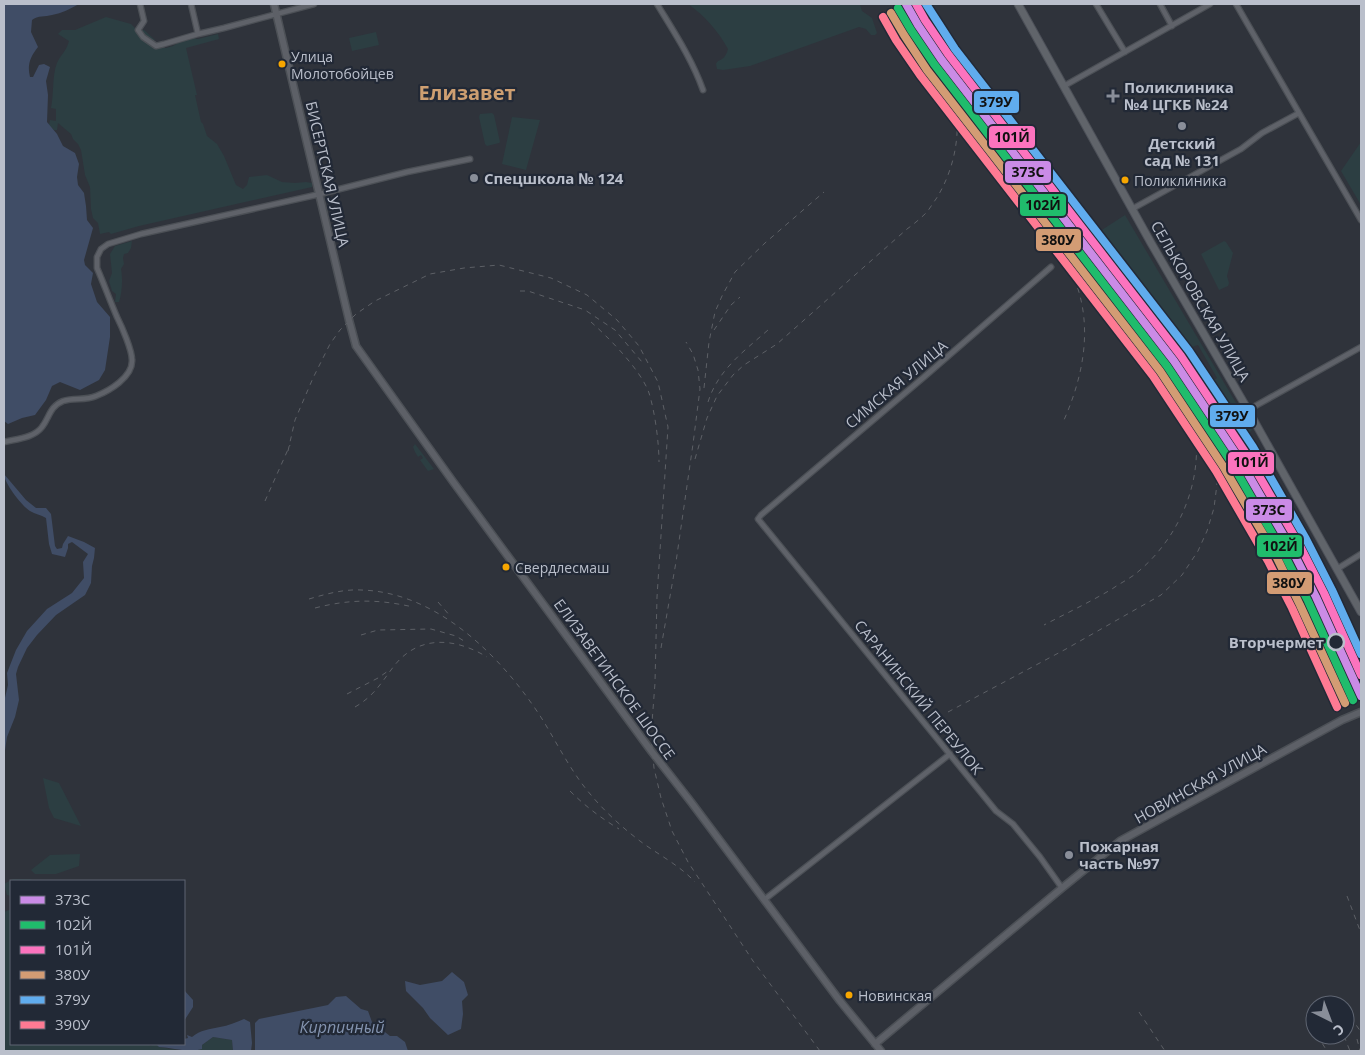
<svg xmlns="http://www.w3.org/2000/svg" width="1365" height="1055" font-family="'Open Sans',sans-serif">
<rect width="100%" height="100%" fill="#2f333b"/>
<path fill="#2c3e42" d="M688 4H862L860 5 862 11 872 18 877 33 875 35H871L866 29 859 27 750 66 723 70 717 69 716 64C718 60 719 61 722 59 725 57 727 53 728 49 719 32 704 15 688 4Z
M106 17 131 24 138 31 144 30 155 40 152 41 155 47 166 48 173 46 178 43 194 38 198 39 218 34 219 39 186 48 197 95H195L201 122 203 124 207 136 217 144 224 156 236 185 243 189 247 185 249 177 267 175 282 182 295 183 306 182 312 183V187L139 226 111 234 109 232 100 234 98 223 93 218 91 209 90 187 85 175 81 150 78 144 73 139 71 134 58 123 57 130H54L49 125 50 120 56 121V109L51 108C54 94 52 75 57 63 61 54 66 52 69 41L58 34 62 30H75Z
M376 32 379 45 352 51 349 38Z
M492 113 494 115 500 142 499 143 487 146 485 144 479 117 480 114Z
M512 117 540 120 526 170 502 164Z
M1361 142V205L1341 171Z
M1125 215 1252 430 1243 439 1215 411 1202 388 1217 378 1198 345 1185 349 1154 326 1127 283 1091 237Z
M132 241 131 248 128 253 124 254 123 258 124 264 121 269C123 279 122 293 119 302H115L116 294 112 291 109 281 112 273 110 254 115 246Z
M1224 241 1226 242 1233 253 1227 276 1229 283 1228 286 1219 290 1201 254Z
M415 444 434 469 428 471 420 460 423 458 421 455 418 457 415 452 413 447Z
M43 778 59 783 81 826 54 818 49 808Z
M80 854 79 866 56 874H35L31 870 50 855Z
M13 879H30L34 881H11V896L7 895 4 884Z
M9 910H11V1044H148L151 1046 152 1044H156L159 1047 184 1051H4V912Z
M213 1037 232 1040 233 1051H194L201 1049 202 1045Z"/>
<path fill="#404d66" d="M4 4H79C70 9 62 13 52 15 45 17 38 15 32 20L31 32 38 47C30 57 27 65 30 77H33L39 65 44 64 50 67 46 81 48 95 47 122 57 134 63 146 75 153 79 164 77 177 78 185 84 193 86 206 87 220 93 228 84 260 85 265 93 273 91 284 97 302 110 317V337L105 370 99 380 80 390 60 382 52 386 46 400 35 415 22 418 8 424 4 421Z
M4 474 26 500 36 508H46L51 514 55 546 57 549 62 548 63 544 68 536 84 542 95 548 94 558 92 566 91 583 85 595 56 615 37 635 27 648 18 667 16 674 19 700 15 717 7 737 4 757V702L8 685 7 673 16 650 27 631 47 609 72 593 84 578 83 562 88 554 72 542 68 544V548L65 557 52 554 49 544 46 518C41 515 35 514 30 511 22 506 4 483 4 474Z
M452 972 464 982 468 995 462 1001 463 1014 461 1029 448 1035 430 1018 423 1008 406 991 405 981 420 985 442 981Z
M184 990 193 1000V1007L184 1021Z
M346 996 361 1009 368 1011 372 1022 390 1036H397L405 1042 408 1051H255V1023L259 1019 328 1005 336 997Z
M244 1019 250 1022 252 1043 251 1051H233L232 1040 213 1037 202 1045V1049C187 1053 174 1048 159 1047L156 1044H184V1039L188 1038 187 1035 192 1037C200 1030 210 1029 220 1027 228 1026 236 1022 244 1019Z"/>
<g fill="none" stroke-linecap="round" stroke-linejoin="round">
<g stroke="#4c5056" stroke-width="7">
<path id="street" d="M140 4 144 21 138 30 143 37 156 46 164 44 198 34 224 28 314 4
M191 4 198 34
M657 4C674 32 692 59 703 90
M1096 4 1125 52
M1160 4 1172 26
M1236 4 1361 220
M1064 86 1210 4
M1132 209 1241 149 1262 133 1299 113
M1051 267 924 377 761 515 758 519 996 811 1013 824 1040 857 1062 888
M1248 410 1361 347
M4 442C16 439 34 438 42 427 50 417 49 407 63 401 74 397 85 401 96 396 109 391 133 377 132 360 132 350 122 327 117 317 110 301 104 284 97 268V257L101 249 108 244 141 234 320 194 407 172 470 159
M1337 569 1361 554
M764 900 950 754"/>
</g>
<g stroke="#4c5056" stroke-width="9">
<path id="secondary" d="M274 4 349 320 356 346 454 483 652 752 691 802 840 1001 881 1051
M875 1044 1062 888 1120 841 1342 720 1361 712"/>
</g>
<g stroke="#4c5058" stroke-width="9">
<path id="primary" d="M1018 4 1151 243 1248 410 1361 612"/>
</g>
<use href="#street" stroke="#5f6269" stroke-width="4.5"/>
<use href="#secondary" stroke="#5d6067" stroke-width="6"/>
<use href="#primary" stroke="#60646a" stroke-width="7"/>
<path stroke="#5d6066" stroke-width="1" stroke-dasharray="5 5" stroke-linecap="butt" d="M952 82 981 122
M977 116 1161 354C1173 375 1189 398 1194 423 1205 480 1179 540 1134 575 1127 580 1119 584 1112 589 1090 602 1067 613 1044 625
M997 150C1012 176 1028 200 1043 225 1056 246 1070 266 1078 289 1092 333 1082 379 1064 420
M520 291H528L585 310 615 330 642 362
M591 322C609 338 641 370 649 393 655 412 659 443 659 462
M714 330 731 305 740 297
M704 388 709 342 715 312 722 296 735 272 765 243 824 192
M708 402C718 370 743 352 768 330
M288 451 295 420 313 378 330 344 340 330 356 314 375 301 430 274 464 268 499 265 551 278 587 295 617 320 639 346 658 382 668 427 657 597 655 683 651 736 654 768 661 798 672 831 688 862 753 961 820 1051
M695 459 707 418 717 396 733 375 744 365 777 344 907 229C914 224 921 218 927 212 930 208 933 203 936 199 957 166 965 119 948 82 935 55 915 30 900 4
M265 501 290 445
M309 599C326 594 344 589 361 590 439 592 505 660 544 722 559 747 572 773 591 795 606 813 625 830 644 844 661 856 680 866 695 882
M438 602 451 617
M315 608C350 599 378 599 413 607
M361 635 378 630 431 629 456 636 464 641
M661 648 676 562 693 444 700 389 698 370 693 354 686 342
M347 694 378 678 388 671
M355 707C374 696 381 683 394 666 419 634 456 638 487 657
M948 712 1066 649 1161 595 1182 575 1198 551 1207 531 1214 508 1218 476 1216 458 1208 426 1199 406 1184 384
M570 791C585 806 601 818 619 829
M1347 896 1361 933
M1345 1009 1361 1032
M1139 1012 1165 1051
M1308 1022 1315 1033
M1317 1035 1327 1051
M1344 1036 1350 1051
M1357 1039 1360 1051"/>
<g stroke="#222936" stroke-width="11">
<path id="rail-1" d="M906 4 918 25 941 59 1174 361 1238 457 1291 548 1316 597 1361 696"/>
</g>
<g stroke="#222936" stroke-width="11">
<path id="rail-2" d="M898 8 911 30 934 64 1167 366 1231 462 1283 552 1308 601 1353 700"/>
</g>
<g stroke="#222936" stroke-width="11">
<path id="rail-3" d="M916 4 925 20 948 54 1181 356 1245 452 1299 544 1324 593 1361 675"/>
</g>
<g stroke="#222936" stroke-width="11">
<path id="rail-4" d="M891 13 904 35 927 70 1160 371 1223 466 1276 556 1300 605 1345 703"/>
</g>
<g stroke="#222936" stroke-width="11">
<path id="rail-5" d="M926 4 955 49 1189 351 1253 447 1306 539 1332 590 1361 654"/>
</g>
<g stroke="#222936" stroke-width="11">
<path id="rail-6" d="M883 17 896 40 920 75 1153 376 1216 471 1268 561 1292 608 1337 707"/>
</g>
<use href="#rail-1" stroke="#ca8be6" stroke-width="8"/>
<use href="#rail-2" stroke="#20bc6c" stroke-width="8"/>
<use href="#rail-3" stroke="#fc73be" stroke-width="8"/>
<use href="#rail-4" stroke="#d39c74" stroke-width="8"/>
<use href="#rail-5" stroke="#60acee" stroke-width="8"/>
<use href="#rail-6" stroke="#fe7a93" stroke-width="8"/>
</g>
<g fill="#f7a600" stroke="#222936" stroke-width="2">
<circle cx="282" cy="64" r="4.5"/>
<circle cx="1125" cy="180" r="4.5"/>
<circle cx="506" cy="567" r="4.5"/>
<circle cx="849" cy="995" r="4.5"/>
</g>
<g fill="#898e99" stroke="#222936" stroke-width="2">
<path d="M1110.5 88.5h5v5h5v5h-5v5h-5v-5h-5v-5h5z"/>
<circle cx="1182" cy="126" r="5"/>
<circle cx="474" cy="178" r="5"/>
<circle cx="1069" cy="855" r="5"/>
</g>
<circle fill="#222936" stroke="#babfcb" stroke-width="2.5" cx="1336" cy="642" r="8"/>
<g text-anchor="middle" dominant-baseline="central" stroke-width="4.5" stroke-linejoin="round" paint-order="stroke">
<g font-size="14" fill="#babfcb" stroke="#222936" text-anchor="start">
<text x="291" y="56">Улица<tspan x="291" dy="17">Молотобойцев</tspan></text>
<text x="1134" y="180">Поликлиника</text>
<text x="515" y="567">Свердлесмаш</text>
<text x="858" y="995">Новинская</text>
</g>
<g font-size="15" font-weight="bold" fill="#babfcb" stroke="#222936" text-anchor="start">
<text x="1124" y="87">Поликлиника<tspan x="1124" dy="17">№4 ЦГКБ №24</tspan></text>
<text x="1182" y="143" text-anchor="middle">Детский<tspan x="1182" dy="17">сад № 131</tspan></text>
<text x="484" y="178">Спецшкола № 124</text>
<text x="1079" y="846">Пожарная<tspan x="1079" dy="17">часть №97</tspan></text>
</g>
<g font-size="15" fill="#babfcb" stroke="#222936">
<text transform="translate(328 174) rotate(77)">БИСЕРТСКАЯ УЛИЦА</text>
<text transform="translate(1201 301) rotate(60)">СЕЛЬКОРОВСКАЯ УЛИЦА</text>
<text transform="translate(896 384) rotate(-40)">СИМСКАЯ УЛИЦА</text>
<text transform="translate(615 679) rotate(54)">ЕЛИЗАВЕТИНСКОЕ ШОССЕ</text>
<text transform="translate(919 697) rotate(51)">САРАНИНСКИЙ ПЕРЕУЛОК</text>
<text transform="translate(1200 783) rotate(-29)">НОВИНСКАЯ УЛИЦА</text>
</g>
<g font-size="15" font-weight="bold" fill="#babfcb" stroke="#222936" text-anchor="end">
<text x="1324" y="642">Вторчермет</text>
</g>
<g font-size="16" font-style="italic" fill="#8494b0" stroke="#222936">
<text x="342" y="1027">Кирпичный</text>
</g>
<g font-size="20" font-weight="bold" fill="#ce9f71" stroke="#222936">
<text x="467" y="92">Елизавет</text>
</g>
</g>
<g stroke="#222936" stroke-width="2">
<rect x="973" y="90" width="47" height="24" rx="5" fill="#60acee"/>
<rect x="988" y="125" width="48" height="24" rx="5" fill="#fc73be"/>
<rect x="1004" y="160" width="48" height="24" rx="5" fill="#ca8be6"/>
<rect x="1019" y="193" width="48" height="24" rx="5" fill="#20bc6c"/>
<rect x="1035" y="228" width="47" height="24" rx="5" fill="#d39c74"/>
<rect x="1209" y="404" width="47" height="24" rx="5" fill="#60acee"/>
<rect x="1227" y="451" width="48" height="24" rx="5" fill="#fc73be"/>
<rect x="1245" y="498" width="48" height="24" rx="5" fill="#ca8be6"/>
<rect x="1256" y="534" width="47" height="24" rx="5" fill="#20bc6c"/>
<rect x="1266" y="571" width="47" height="24" rx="5" fill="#d39c74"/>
</g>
<g font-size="14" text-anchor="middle" font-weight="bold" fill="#111">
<text x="996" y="107">379У</text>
<text x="1012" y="142">101Й</text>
<text x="1028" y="177">373C</text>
<text x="1043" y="210">102Й</text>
<text x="1058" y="245">380У</text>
<text x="1232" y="421">379У</text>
<text x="1251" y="467">101Й</text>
<text x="1269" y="515">373C</text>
<text x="1280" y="551">102Й</text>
<text x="1289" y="588">380У</text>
</g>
<rect width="1365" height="1055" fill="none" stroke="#babfcb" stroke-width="10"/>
<rect x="10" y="880" width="175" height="165" fill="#222936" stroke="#5f6572"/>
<rect x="20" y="896" width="25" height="8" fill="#ca8be6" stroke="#5f6572"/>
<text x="55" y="905" font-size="15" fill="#babfcb">373C</text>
<rect x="20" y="921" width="25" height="8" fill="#20bc6c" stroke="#5f6572"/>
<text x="55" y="930" font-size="15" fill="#babfcb">102Й</text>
<rect x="20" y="946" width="25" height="8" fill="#fc73be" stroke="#5f6572"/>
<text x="55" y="955" font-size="15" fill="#babfcb">101Й</text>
<rect x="20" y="971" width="25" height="8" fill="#d39c74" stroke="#5f6572"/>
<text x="55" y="980" font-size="15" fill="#babfcb">380У</text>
<rect x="20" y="996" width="25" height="8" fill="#60acee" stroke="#5f6572"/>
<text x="55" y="1005" font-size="15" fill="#babfcb">379У</text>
<rect x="20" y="1021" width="25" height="8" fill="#fe7a93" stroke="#5f6572"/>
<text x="55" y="1030" font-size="15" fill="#babfcb">390У</text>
<g transform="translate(1330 1020) rotate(138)"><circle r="24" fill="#222936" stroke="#5f6572"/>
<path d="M0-4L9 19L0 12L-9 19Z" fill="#898e99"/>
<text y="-8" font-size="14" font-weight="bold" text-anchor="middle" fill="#babfcb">С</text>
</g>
</svg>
